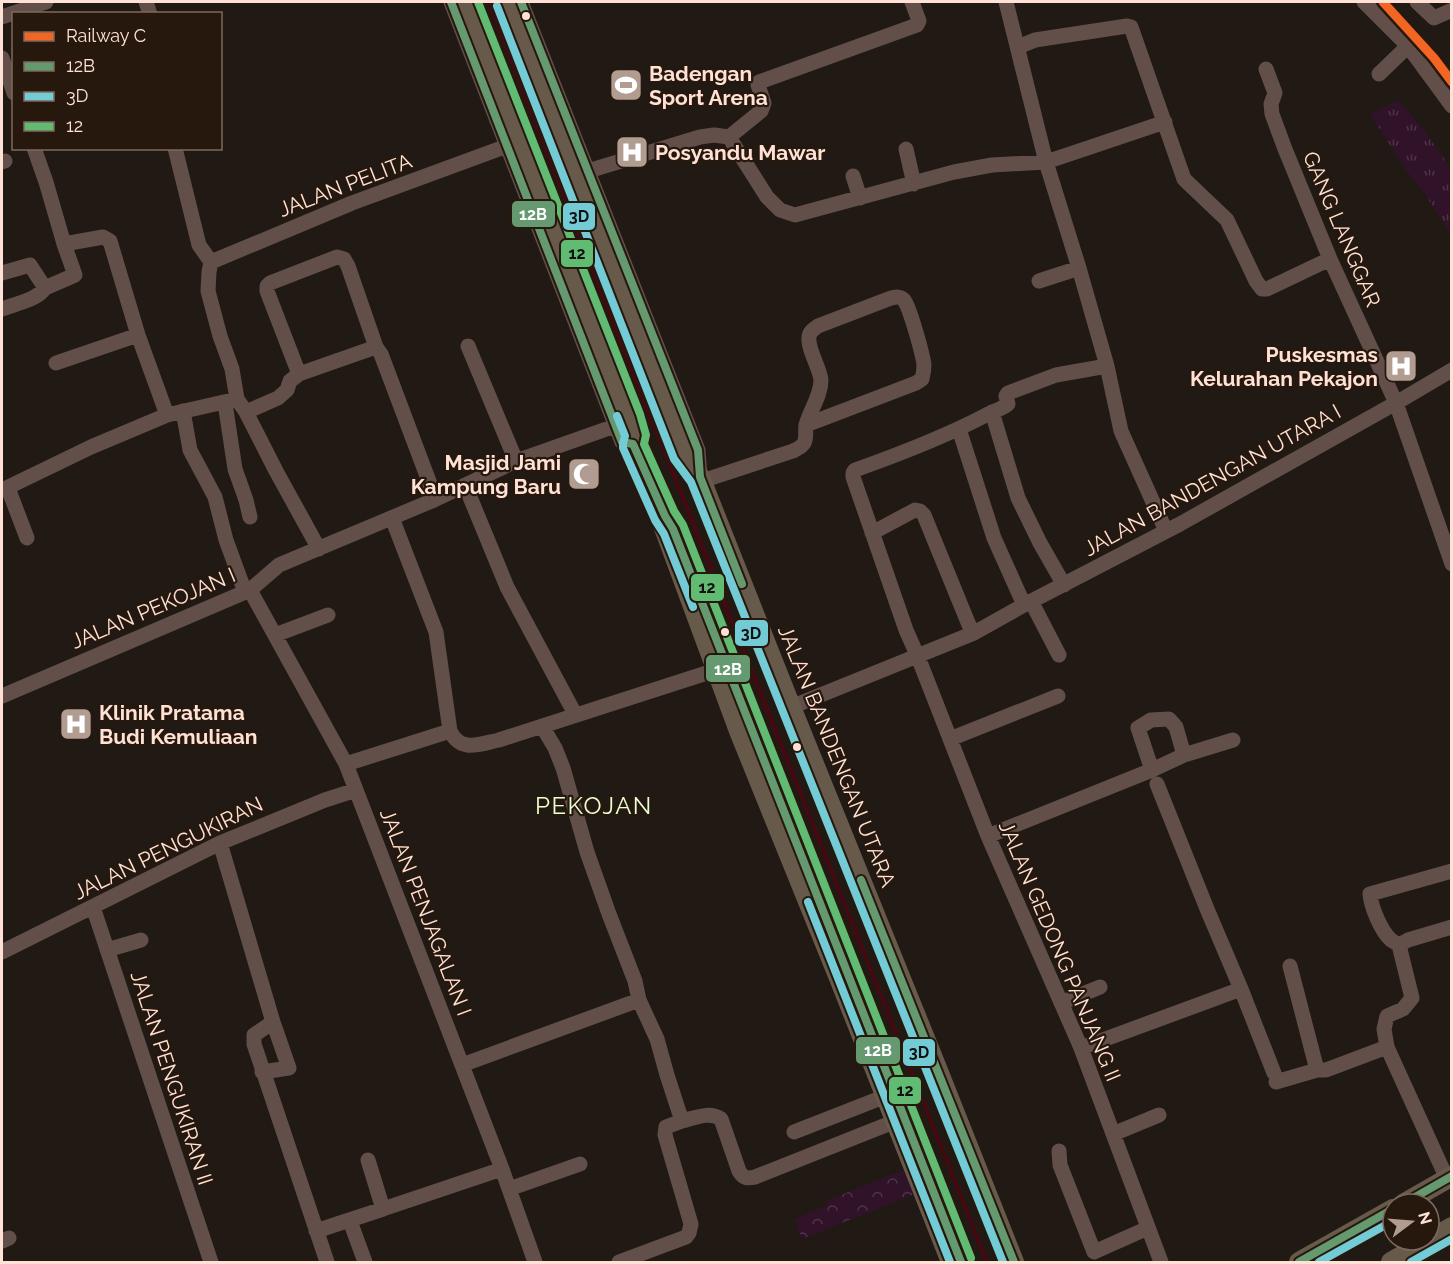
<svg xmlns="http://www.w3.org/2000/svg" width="1453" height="1264" font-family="Raleway,sans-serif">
<defs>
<pattern id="grass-tufts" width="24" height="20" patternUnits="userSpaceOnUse" patternTransform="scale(1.5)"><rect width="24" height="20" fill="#301229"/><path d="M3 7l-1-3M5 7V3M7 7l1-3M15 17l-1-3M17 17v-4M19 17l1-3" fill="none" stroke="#4f3447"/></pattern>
<pattern id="park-crowns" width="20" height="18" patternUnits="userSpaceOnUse" patternTransform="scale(1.5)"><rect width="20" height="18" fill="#301229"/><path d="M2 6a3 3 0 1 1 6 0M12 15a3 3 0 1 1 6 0" fill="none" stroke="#4f3447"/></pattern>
</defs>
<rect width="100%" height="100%" fill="#211914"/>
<path fill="url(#grass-tufts)" d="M1398 100 1424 130 1451 169V235L1425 194 1406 170 1370 114Z"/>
<path fill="url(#park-crowns)" d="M906 1169 915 1194 802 1239 794 1219 828 1205 826 1201Z"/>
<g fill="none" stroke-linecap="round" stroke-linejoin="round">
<path stroke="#440a12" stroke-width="4.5" d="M489 2 640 390 987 1262"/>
<path stroke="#624f49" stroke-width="15" d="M146 2 150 14
M451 2 622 442 633 444
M521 2 698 450 700 477
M1006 2 1046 162 1079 268 1107 366 1121 431 1166 531
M1364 2 1408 46 1452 106
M1417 2 1434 18 1452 10
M2 17 46 2
M1018 47 1035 40 1127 26 1131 27 1184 179 1227 220 1256 281 1262 289H1267L1330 259
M2 58 14 93
M1266 69 1275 93 1271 104 1272 114 1285 149 1330 259 1396 403 1452 564
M1379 74 1408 46
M729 137 761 111 764 103 758 85 759 82 917 25 919 21 912 2
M175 148 199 245 211 262
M906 149 914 184
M2 162 5 161
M588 171 700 137 714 135 729 137 767 197 780 210 795 215 954 172 992 165 1046 162 1165 122
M853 176 860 198
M64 244 103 237 110 241 138 335 167 415
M2 273 30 265 45 288
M1039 281 1079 268
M2 309C15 304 37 300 45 288L75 275 64 244 46 182 34 148
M468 346 516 461
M56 363 138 335
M1107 366 1056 375 1008 393 1006 396 1008 404C1002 409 994 411 988 414 945 437 900 454 855 470L853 473V477L906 630 918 657 988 836 1081 1048 1161 1262
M299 374 267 291V286L270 283 337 257 344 259 348 266 376 347
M225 403 235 469 246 500 250 517
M183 411 190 450 215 497 226 540 245 592
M246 412 278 398 287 390 290 381 299 374 376 347 381 354 430 484 434 500
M992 412 1018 498 1040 543 1064 585
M959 429 994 538 1024 605
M702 481 793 451C797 449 802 447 804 443 807 438 805 430 806 425 810 410 821 396 821 380 820 367 803 342 811 332 811 331 817 327 818 326L891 298C896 297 900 296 904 300 910 308 923 355 924 365 924 370 923 375 922 379L916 383 806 425
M465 485 507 587 575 714
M8 488 27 538
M2 490 91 447 167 415 237 399
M872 533 915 510 920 511 924 515 969 625 974 633
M319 549 276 471 246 412 237 399 232 369 220 336 208 291 209 272 211 262 352 203 507 146
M250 590 346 764 502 1169 535 1262
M1031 601 1059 655
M275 635 328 615
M2 696 250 590 279 565 434 500 516 461 615 426
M791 707 974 633 1024 605 1180 524 1396 403 1452 370
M450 731C461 753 479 744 499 740L716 670
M950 739 1058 696
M346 764 450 731 436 632 392 518
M1152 770 1138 728 1151 720 1169 719 1176 727 1184 755
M1157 784 1207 909 1241 989 1274 1073
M988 836 1152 770 1184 755 1233 740
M220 843 273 1022 289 1068 262 1072
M93 907 211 1262
M1399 945C1399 945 1391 940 1391 940 1381 931 1371 907 1370 894L1452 871
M107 950 141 940
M2 952 220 843 325 800 356 790
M1290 966 1317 1070
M639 1000 657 1039 667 1075 682 1121C695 1118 709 1111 721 1119L739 1171C743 1178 747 1179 755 1177L896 1121
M1061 1003 1100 987
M273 1022 254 1035V1044L327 1262
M1081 1048 1241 989
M462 1065 639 1000 635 981 609 914 587 852 563 768 555 748 542 726
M1276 1082 1317 1070H1326L1387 1047
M794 1132 886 1096
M1113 1134 1159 1115
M1059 1151 1060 1165 1094 1252 1148 1228
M1447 1179 1387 1047 1384 1029 1387 1016 1403 1009 1412 998 1399 945 1408 940 1452 927
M509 1189 580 1164
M383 1209 502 1169
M350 1221 365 1262
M316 1231 383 1209 368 1160
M2 1241 9 1238
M619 1262 686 1237 689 1233 691 1224 665 1135 666 1127 682 1121"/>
<path stroke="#675a4a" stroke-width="20" d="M467 2 630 418 636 436 633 444 739 731 839 978 951 1262
M507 2 684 455 700 477 791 707 937 1068 1014 1262
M1403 1204 1452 1176
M1299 1262 1393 1209
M1391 1262 1452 1227"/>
<g stroke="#27180e" stroke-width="12">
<path id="bus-1" d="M451 2 622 442 633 444 665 516 673 529 961 1262
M521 2 698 450 700 477 742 584
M861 880 1014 1262
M1403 1204 1452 1176
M1299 1262 1393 1209"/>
</g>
<g stroke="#27180e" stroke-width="12">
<path id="bus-2" d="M497 6 674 459 691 482 1003 1262
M617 416 625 436 623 443V448L655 520 664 534 693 607
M808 902 950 1262
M1319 1262 1393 1221
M1411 1262 1452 1239"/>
</g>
<g stroke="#27180e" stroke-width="12">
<path id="bus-3" d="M478 2 640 414 646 435 644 444 674 511 683 525 971 1258"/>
</g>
<use href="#bus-1" stroke="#659970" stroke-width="8"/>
<use href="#bus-2" stroke="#73cbd5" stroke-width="8"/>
<use href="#bus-3" stroke="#62bb72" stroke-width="8"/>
<g stroke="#27180e" stroke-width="14">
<path id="rail-1" d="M1383 2 1434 58 1452 82"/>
</g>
<use href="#rail-1" stroke="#f26522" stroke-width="9"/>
</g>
<defs>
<g id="stadium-square" transform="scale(1.725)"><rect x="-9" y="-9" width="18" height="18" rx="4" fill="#b19c91" stroke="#27180e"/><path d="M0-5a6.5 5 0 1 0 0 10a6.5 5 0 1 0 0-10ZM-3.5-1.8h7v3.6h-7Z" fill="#fff"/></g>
<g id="hospital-square" transform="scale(1.725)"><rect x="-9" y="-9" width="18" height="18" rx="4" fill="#b19c91" stroke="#27180e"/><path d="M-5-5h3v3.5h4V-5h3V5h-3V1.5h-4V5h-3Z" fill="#fff"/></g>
<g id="mosque-square" transform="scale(1.725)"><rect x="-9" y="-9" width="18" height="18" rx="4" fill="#b19c91" stroke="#27180e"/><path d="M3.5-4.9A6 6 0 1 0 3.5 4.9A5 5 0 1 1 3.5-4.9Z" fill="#fff"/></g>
</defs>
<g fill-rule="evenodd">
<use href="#stadium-square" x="626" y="85"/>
<use href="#hospital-square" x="632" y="152"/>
<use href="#hospital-square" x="1401" y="366"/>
<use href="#mosque-square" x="584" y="474"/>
<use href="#hospital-square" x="76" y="724"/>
</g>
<g fill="#ffe2d5" stroke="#27180e" stroke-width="2">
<circle cx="526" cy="16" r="5"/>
<circle cx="725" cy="632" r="5"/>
<circle cx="797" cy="747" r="5"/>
</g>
<g text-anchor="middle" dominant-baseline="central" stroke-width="4.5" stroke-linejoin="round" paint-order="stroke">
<g font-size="21" font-weight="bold" fill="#ffe2d5" stroke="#27180e" text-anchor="start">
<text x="649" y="73">Badengan<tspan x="649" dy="24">Sport Arena</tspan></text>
<text x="655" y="152">Posyandu Mawar</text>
<text x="1378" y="354" text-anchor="end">Puskesmas<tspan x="1378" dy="24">Kelurahan Pekajon</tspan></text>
<text x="561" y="462" text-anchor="end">Masjid Jami<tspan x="561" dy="24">Kampung Baru</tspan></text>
<text x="99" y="712">Klinik Pratama<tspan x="99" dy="24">Budi Kemuliaan</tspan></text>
</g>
<g font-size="21" fill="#ffe2d5" stroke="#27180e">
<text transform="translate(345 185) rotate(-21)">JALAN PELITA</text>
<text transform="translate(1342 229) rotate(67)">GANG LANGGAR</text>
<text transform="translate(1212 480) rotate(-29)">JALAN BANDENGAN UTARA I</text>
<text transform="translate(153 608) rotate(-23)">JALAN PEKOJAN I</text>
<text transform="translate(837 756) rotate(68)">JALAN BANDENGAN UTARA</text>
<text transform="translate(168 848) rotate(-26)">JALAN PENGUKIRAN</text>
<text transform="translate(426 912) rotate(69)">JALAN PENJAGALAN I</text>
<text transform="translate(1060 951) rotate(67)">JALAN GEDONG PANJANG II</text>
<text transform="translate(172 1078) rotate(72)">JALAN PENGUKIRAN II</text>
</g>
<g font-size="24" letter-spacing="1.5" fill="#e8ffd7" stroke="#27180e">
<text x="594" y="805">PEKOJAN</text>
</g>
</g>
<g stroke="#27180e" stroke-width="2">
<rect x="511" y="200" width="45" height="28" rx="6" fill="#659970"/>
<rect x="562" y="202" width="34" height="29" rx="6" fill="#73cbd5"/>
<rect x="560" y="239" width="34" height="29" rx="6" fill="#62bb72"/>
<rect x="690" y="573" width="35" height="29" rx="6" fill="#62bb72"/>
<rect x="734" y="619" width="35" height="28" rx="6" fill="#73cbd5"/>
<rect x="705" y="654" width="46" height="29" rx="6" fill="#659970"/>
<rect x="855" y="1036" width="46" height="29" rx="6" fill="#659970"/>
<rect x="902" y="1038" width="34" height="29" rx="6" fill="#73cbd5"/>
<rect x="888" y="1076" width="34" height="29" rx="6" fill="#62bb72"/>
</g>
<g font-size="16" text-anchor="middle" font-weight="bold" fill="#fff">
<text x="533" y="220">12B</text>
<text x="728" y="675">12B</text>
<text x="878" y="1056">12B</text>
</g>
<g font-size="16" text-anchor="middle" font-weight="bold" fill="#111">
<text x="579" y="222">3D</text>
<text x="577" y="259">12</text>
<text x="707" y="593">12</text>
<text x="751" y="639">3D</text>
<text x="919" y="1058">3D</text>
<text x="905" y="1096">12</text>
</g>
<rect width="1453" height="1264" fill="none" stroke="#ffe2d5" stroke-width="6"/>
<rect x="12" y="12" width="210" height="138" fill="#27180e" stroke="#7d695e" stroke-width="1.5"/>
<rect x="24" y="32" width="30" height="9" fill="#f26522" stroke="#7d695e" stroke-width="1.5"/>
<text x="66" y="42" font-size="18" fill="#ffe2d5">Railway C</text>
<rect x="24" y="62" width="30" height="9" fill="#659970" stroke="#7d695e" stroke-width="1.5"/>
<text x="66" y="72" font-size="18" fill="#ffe2d5">12B</text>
<rect x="24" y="92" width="30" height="9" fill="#73cbd5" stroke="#7d695e" stroke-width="1.5"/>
<text x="66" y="102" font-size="18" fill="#ffe2d5">3D</text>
<rect x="24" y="122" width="30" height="9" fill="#62bb72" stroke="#7d695e" stroke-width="1.5"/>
<text x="66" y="132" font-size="18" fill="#ffe2d5">12</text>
<g transform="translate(1411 1222) rotate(74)"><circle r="28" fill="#27180e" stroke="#7d695e" stroke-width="1.5"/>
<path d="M0-4.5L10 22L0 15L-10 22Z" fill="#b19c91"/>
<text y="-9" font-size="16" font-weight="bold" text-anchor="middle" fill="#ffe2d5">N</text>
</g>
</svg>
